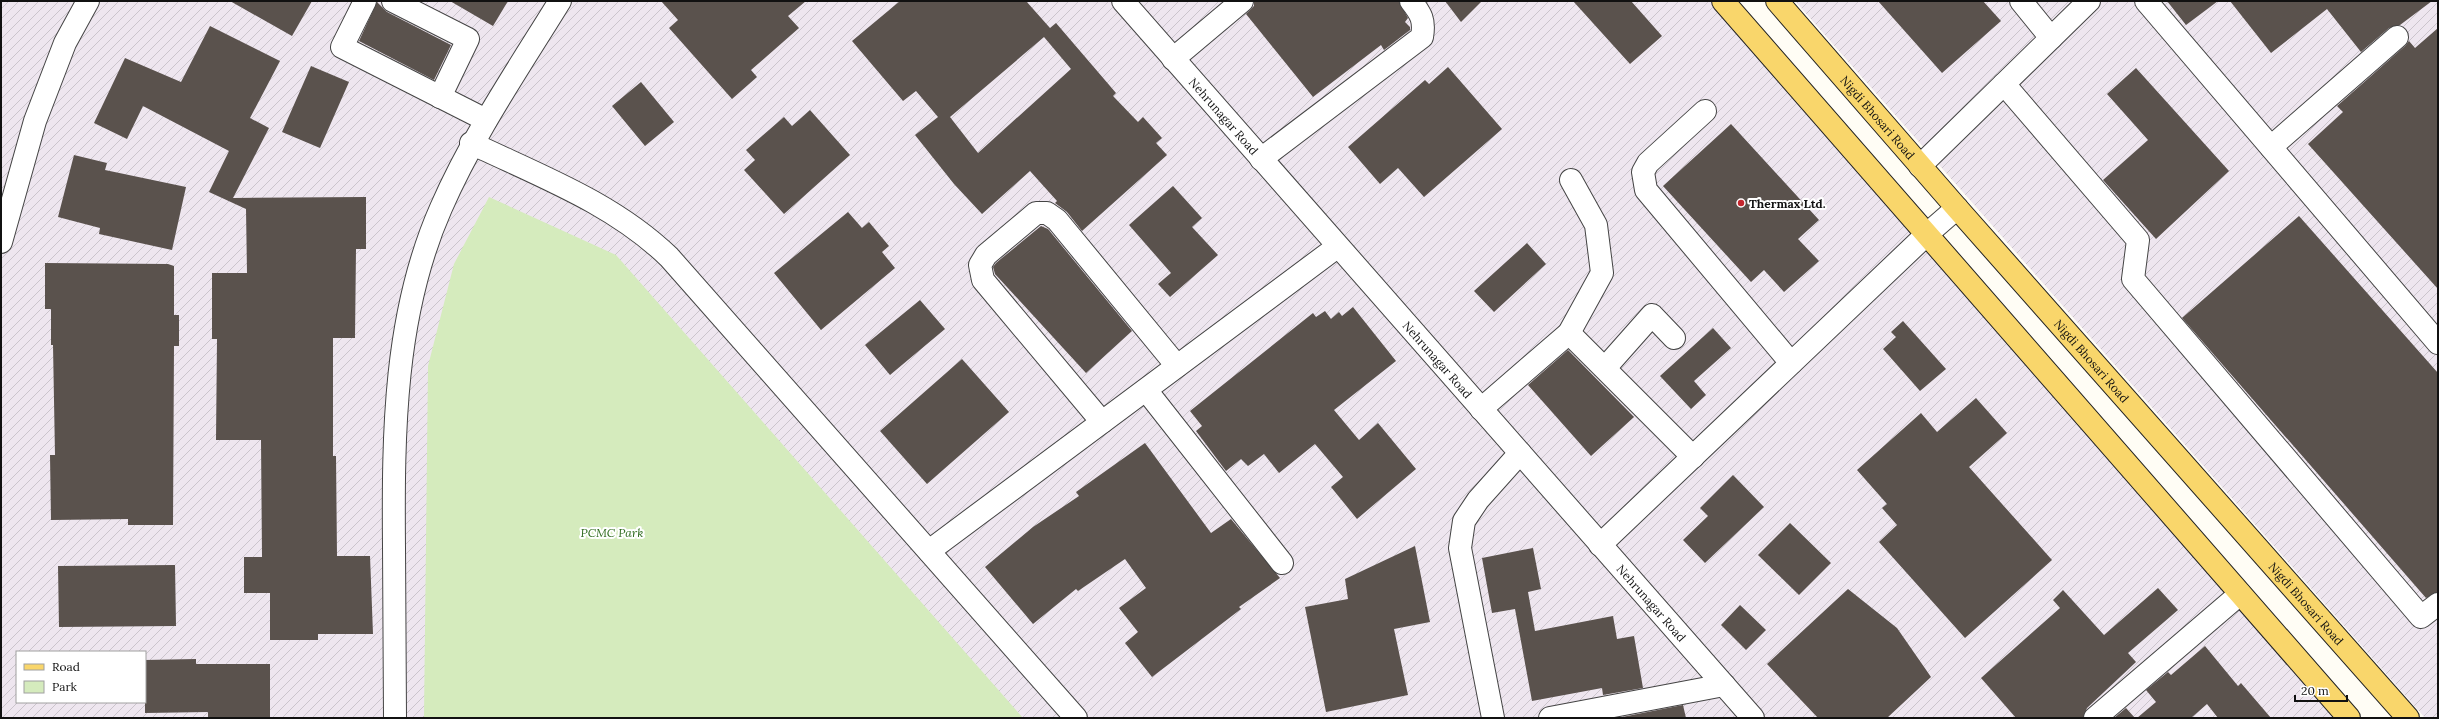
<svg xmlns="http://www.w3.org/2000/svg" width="2439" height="719" font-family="Lora,serif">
<defs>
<pattern id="industrial-furrows" width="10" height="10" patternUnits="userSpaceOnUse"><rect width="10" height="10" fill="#eee6ef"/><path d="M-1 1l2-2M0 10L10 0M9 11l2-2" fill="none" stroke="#cbc4cc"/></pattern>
</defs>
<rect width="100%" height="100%" fill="#fffdf5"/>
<path fill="url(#industrial-furrows)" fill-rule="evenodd" d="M1 1H1716L2340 718H1ZM17 652H145V702H17Z
M1795 1H2438V718H2425Z"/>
<path fill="#d5ebbd" d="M489 197 616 255 1023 718H424L428 366 454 264Z"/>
<path fill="#5a524d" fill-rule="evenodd" d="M230 1H312L292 36Z
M450 1H508L493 26Z
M661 1H806L788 16 799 28 751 70 757 77 732 99 669 28 678 20Z
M900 1H1026L1050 28 1056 23 1116 93 1113 96 1138 122 1143 117 1162 138 1156 143 1167 155 1082 231 1067 212 1055 203 1057 201 1030 171 982 214 954 184 915 135 938 117 916 91 903 101 852 41ZM1044 37 1071 69 978 153 950 117Z
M1254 1H1399L1408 18 1405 22 1410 27V30L1384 50 1381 45 1313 97 1246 14 1254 6Z
M1445 1H1482L1461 22Z
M1573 1H1631L1662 36 1630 64Z
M1878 1H1983L2001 21 1942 73Z
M2167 1H2218L2186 25Z
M2230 1H2432L2400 25 2389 28 2361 52 2327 9 2271 53Z
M377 2 387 12 451 45 434 80 359 41Z
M210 26 280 61 250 118 269 128 233 198 366 197V249H356L355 338H333V456H336L337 556H370L373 634H318V640H270V593H244V557H262L261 440H216L217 339H212V273H247L246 209 209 192 229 151 143 106 127 139 94 123 125 58 181 82Z
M2438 28V289L2308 144 2343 112 2337 106 2405 46 2409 41 2415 48Z
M311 66 349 82 320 148 282 132Z
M1448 67 1502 129 1424 197 1398 168 1380 184 1348 147 1425 80 1429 84Z
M2136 68 2229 171 2156 239 2103 180 2148 140 2107 94Z
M641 82 674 122 645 146 612 106Z
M810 110 850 155 784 214 744 170 755 160 746 150 784 117 792 126Z
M1731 124 1819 220 1798 239 1819 261 1784 292 1764 270 1751 282 1663 186Z
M74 155 107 163 105 170 186 187 172 250 99 234 100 228 58 217Z
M1173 186 1202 218 1192 227 1218 255 1170 297 1158 284 1171 273 1129 225Z
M848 212 862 228 869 222 889 246 882 252 895 268 821 330 774 273Z
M2299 216 2438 373V592L2426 598 2182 318Z
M1041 226 1048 229 1132 331 1086 373 995 274 993 267 996 263Z
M1527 243 1546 264 1494 312 1474 291Z
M45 263 168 264 174 266V315H179V346H174L173 525H128V519L51 520 50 455H55L53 345H51V309H45Z
M920 300 945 329 890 375 865 345Z
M1353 307 1396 361 1334 410 1359 440 1378 423 1416 469 1357 519 1331 487 1343 477 1315 444 1279 473 1264 454 1248 466 1241 459 1226 471 1196 431 1202 426 1190 411 1313 313 1316 317 1325 311 1331 319 1339 312 1342 316Z
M1903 321 1946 369 1920 391 1883 349 1896 337 1891 332Z
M1713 328 1731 348 1694 381 1706 395 1691 409 1660 376Z
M1568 350 1634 417 1591 456 1528 385Z
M962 359 1009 412 927 484 880 431Z
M1976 398 2007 433 1969 467 2052 560 1965 638 1879 542 1897 525 1882 508 1887 504 1857 470 1921 413 1937 432Z
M1145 443 1211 533 1231 519 1280 578 1239 607 1241 609 1152 677 1125 643 1138 632 1119 608 1146 588 1125 559 1078 591 1076 589 1033 624 985 567 1033 527 1079 496 1076 492Z
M1733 475 1764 507 1705 563 1683 540 1708 516 1700 508Z
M1790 523 1831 563 1799 595 1758 555Z
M1415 546 1430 622 1394 629 1408 695 1326 712 1305 607 1348 599 1345 579Z
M1533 548 1541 589 1528 592 1535 631 1613 616 1617 639 1634 636 1643 688 1603 695 1602 688 1532 701 1515 609 1492 613 1482 558Z
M175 565 176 626 59 627 58 566Z
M2158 588 2178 610 2128 653 2136 662 2087 708 2083 718H2016L1981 678 2060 608 2053 600 2063 590 2104 635Z
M1848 589 1897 628 1931 677 1887 718H1818L1767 664Z
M1740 605 1766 630 1746 650 1721 625Z
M2205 646 2238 686 2241 683 2271 718H2218L2207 704 2191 718H2137L2156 702 2146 690 2168 672 2171 675Z
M196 659V664H270V718H208V712L145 713V660Z
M1683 705 1686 718H1617Z
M2126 708 2135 718H2114Z"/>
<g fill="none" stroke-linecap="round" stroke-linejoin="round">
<g stroke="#444" stroke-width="24">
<g id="minor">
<path d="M365 1 342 47 486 120"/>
<path d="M393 1 468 39 440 97"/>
<path id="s1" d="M1123 1 1753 718"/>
<path d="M2021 1 2051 38"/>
<path d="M2146 1 2438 343"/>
<path d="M1173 59 1242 1"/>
<path d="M2004 84 2138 240 2133 279 2421 617 2438 604"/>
<path d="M1705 111 1648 163 1643 172 1646 190 1791 363"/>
<path d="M471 143C540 176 613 203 669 257L1076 718"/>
<path d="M2271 147 2397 37"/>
<path d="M1261 159 1422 37C1425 20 1421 14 1411 1"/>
<path d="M1920 166 2089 1"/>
<path d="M1 242 35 121 65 43 88 1"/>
<path d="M1569 333 1693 457"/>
<path d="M1605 368 1652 315 1674 338"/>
<path d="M1146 390 1282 563"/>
<path d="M1481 409 1569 333 1602 273 1596 225 1571 180"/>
<path d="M1102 422 983 280 980 265 986 255 1036 213H1047L1057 220 1177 366"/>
<path d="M1600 545 1926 235 1957 208"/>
<path d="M929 551 1337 247"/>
<path d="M395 718C395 661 394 604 394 547 393 433 394 314 441 208 473 135 518 69 560 1"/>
<path d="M1493 718 1460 548 1464 521 1478 500 1520 453"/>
<path d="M1550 718 1724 685"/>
<path d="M2095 718 2240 594"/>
</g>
</g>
<g stroke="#222" stroke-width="24">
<g id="major">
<path d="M1723 1 2349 718"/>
<path id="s2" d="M1777 1 1957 208 2408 718"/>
</g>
</g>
<use href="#minor" stroke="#fff" stroke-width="22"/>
<use href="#major" stroke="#f9d66b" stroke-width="22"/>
</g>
<circle fill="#c4262e" stroke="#fff" stroke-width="1.5" cx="1741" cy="203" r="4"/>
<g text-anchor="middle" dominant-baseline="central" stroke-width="4" stroke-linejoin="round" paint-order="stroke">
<g font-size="12" fill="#111" stroke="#fff">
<text stroke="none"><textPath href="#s1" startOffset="153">Nehrunagar Road</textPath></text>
<text stroke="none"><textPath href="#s2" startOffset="154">Nigdi Bhosari Road</textPath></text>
<text stroke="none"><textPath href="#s1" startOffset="477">Nehrunagar Road</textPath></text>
<text stroke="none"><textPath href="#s2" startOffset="478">Nigdi Bhosari Road</textPath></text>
<text stroke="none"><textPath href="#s1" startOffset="801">Nehrunagar Road</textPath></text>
<text stroke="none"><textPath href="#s2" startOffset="802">Nigdi Bhosari Road</textPath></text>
</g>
<g font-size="12" font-weight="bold" fill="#111" stroke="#fff" text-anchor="start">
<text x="1749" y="203">Thermax Ltd.</text>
</g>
<g font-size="12" font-style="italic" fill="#2f6b1f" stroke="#fff">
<text x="612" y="532">PCMC Park</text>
</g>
</g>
<rect width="2439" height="719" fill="none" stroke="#111111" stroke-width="4"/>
<rect x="16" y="651" width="130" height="52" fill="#ffffff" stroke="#a0a0a0"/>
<rect x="24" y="664" width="20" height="6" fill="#f9d66b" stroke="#a0a0a0"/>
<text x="52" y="671" font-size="12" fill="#111111">Road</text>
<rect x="24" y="681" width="20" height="12" fill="#d5ebbd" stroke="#a0a0a0"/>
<text x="52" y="691" font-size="12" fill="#111111">Park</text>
<path d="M2295 695v6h52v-6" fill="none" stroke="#111111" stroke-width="2"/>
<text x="2301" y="695" font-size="12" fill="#111111" stroke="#ffffff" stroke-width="3" paint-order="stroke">20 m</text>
</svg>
